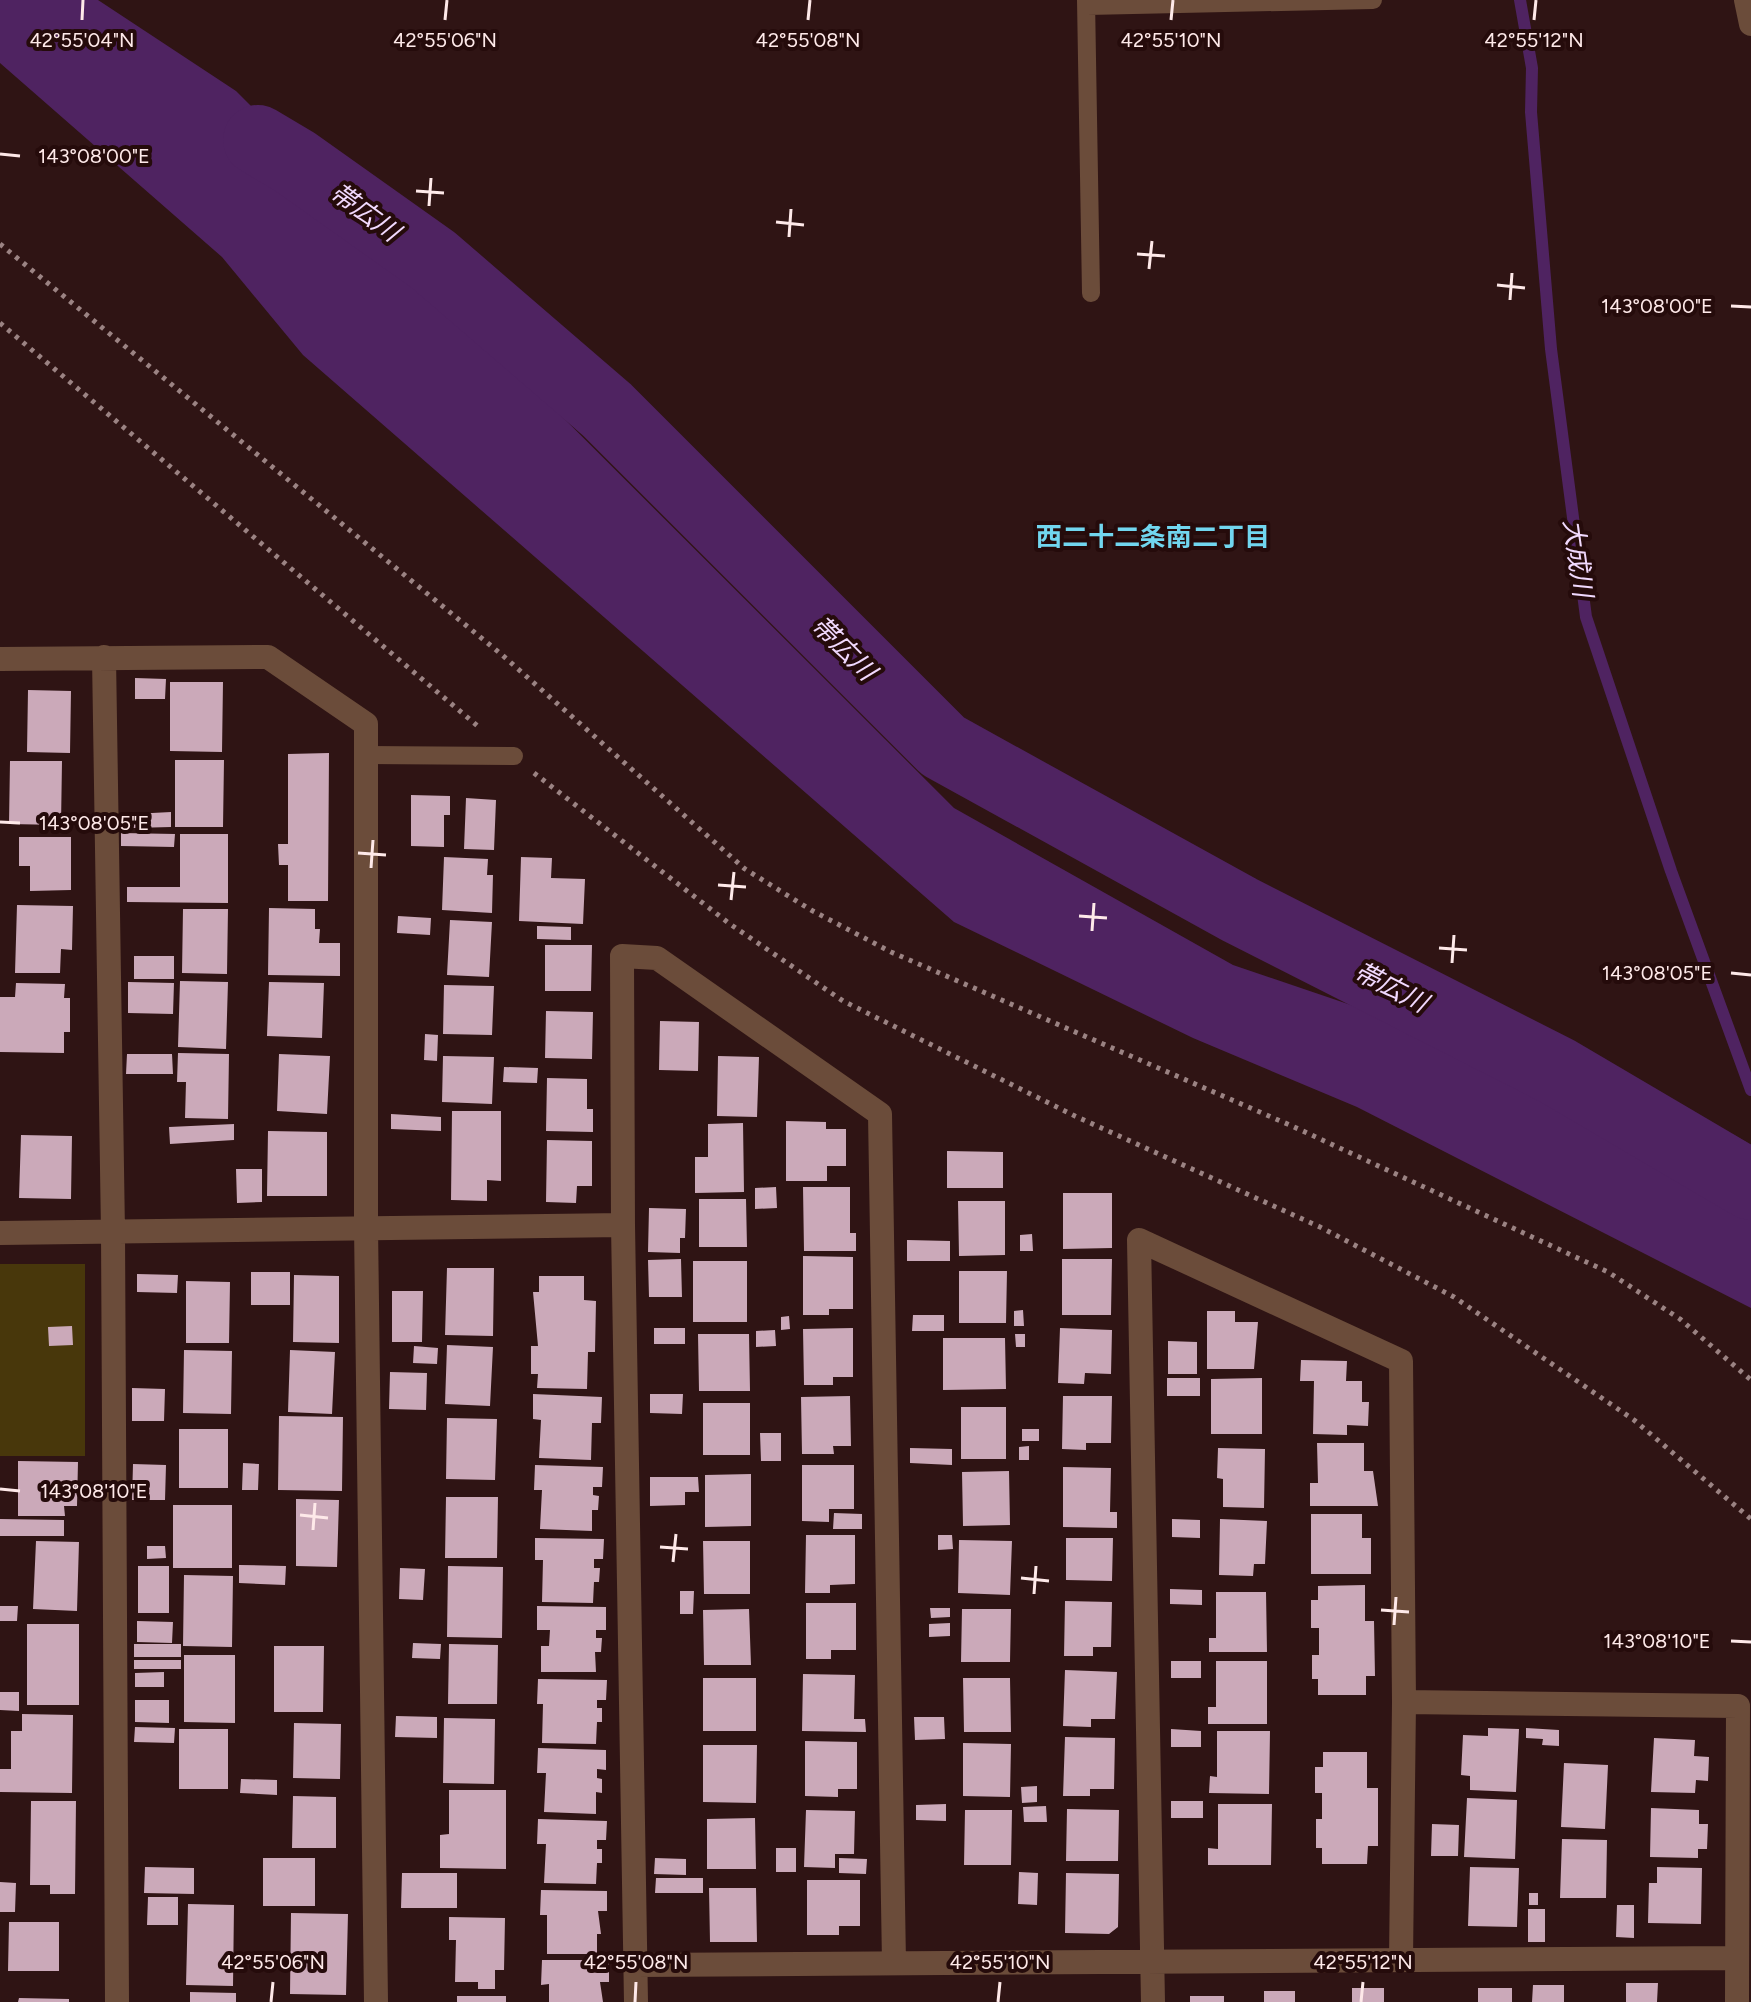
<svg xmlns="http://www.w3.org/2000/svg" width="1751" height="2002" font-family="Figtree,'Noto Sans JP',sans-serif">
<rect width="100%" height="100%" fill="#2f1414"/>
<path fill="#48370b" d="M0 1264H85V1456H0Z"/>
<path fill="#4f2361" d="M0 0H98L236 91 954 808 1233 965 1734 1135 1751 1145V1308L1357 1107 1193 1038 954 922 303 355 222 257 0 63Z"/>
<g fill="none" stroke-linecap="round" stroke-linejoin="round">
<path stroke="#4f2361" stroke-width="12" d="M1520 0 1532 68 1531 112 1551 349 1586 617 1671 871 1751 1090"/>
<path stroke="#4f2361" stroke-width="70" d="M258 140 295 162 433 260 607 410 943 746 1240 910 1557 1071 1751 1185"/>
</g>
<path fill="#cba9b9" d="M135 678 166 679 165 699H135Z
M170 682H223L222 752 170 751Z
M28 690 71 691 70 753 27 752Z
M329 753 328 901H288V865H279L278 844H288V754Z
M175 760H224L223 827H175Z
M10 761H62L61 825 9 824Z
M411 795 450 796V815H444V847L411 846Z
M466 798 496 800 494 850 464 849Z
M171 812V827L133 828V814Z
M121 833 175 834 174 847 121 846Z
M180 834H228V903L127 902V887H180Z
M19 837H71V890L30 891V866H19Z
M444 857 488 859 487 875H493L492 913 442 910Z
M521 857 552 858 551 878 585 879 583 924 519 921Z
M17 905 73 906 72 950 61 949 60 973H15Z
M269 908 315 909V929H320L319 943H340V976L268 975Z
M183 909H228L227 974 182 973Z
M398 916 431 918 430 935 397 933Z
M450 920 492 922 489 977 447 975Z
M537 926 571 927V940L537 939Z
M545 945H592L591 991H545Z
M134 956H174V979H134Z
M180 981 228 982 226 1049 178 1047Z
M128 982 174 983 173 1014 128 1013Z
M269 982 324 983 322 1038 267 1036Z
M16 983 65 984 64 998H70V1032H64V1053L0 1052V997H15Z
M444 985 494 986 492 1035 443 1034Z
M546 1011 593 1012 592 1059 545 1058Z
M660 1021 699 1022 698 1071 659 1070Z
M425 1034 438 1035 437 1061 424 1060Z
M178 1053 229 1054 228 1119 185 1118 186 1082H177Z
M127 1054H172L173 1074H126Z
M279 1054 330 1056 327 1114 277 1111Z
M443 1056 494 1057 492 1104 442 1102Z
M718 1056 759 1057 757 1117 717 1116Z
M504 1067 538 1068 537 1083 503 1082Z
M547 1078 587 1079V1109H593V1132L546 1131Z
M452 1111H501V1181L487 1180V1201L451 1200Z
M391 1114 441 1117V1131L391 1129Z
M786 1121 826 1122V1129H846V1166H827V1181H786Z
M743 1123 744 1192 695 1193V1157H708V1124Z
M234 1124V1140L170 1144 169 1127Z
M268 1131 327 1132V1196H267Z
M21 1135 72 1136 71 1199 19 1198Z
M547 1140 592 1141V1186H577L576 1203 546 1202Z
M947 1151 1003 1152V1188H947Z
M236 1169H262V1202L237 1203Z
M776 1187 777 1208 755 1209V1188Z
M803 1187H850V1233H856V1251H804Z
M1063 1193H1112V1248L1063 1249Z
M699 1199H746L747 1247H699Z
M958 1201H1005V1255L959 1256Z
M649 1208 686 1209 685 1238H680V1253L648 1252Z
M1032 1234 1033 1251H1020V1235Z
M907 1240 950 1241V1261H907Z
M803 1256 853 1257V1309H829V1315H803Z
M681 1259 682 1297H649L648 1260Z
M1062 1259H1112L1111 1315H1062Z
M693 1261H747V1322H693Z
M447 1268H494L493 1336 445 1335Z
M959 1271H1007L1006 1323H959Z
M251 1272H290V1305H251Z
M137 1274 178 1275 177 1293 137 1292Z
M294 1275 339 1276V1343L293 1342Z
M539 1276H584V1300L596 1301 595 1352H588L587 1389 537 1388 538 1374H531V1346H538L533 1292H539Z
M186 1281 230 1282 229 1343H186Z
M392 1291H423L422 1342H392Z
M1023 1310 1024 1326H1014V1311Z
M1207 1311H1235V1322H1258L1254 1369H1207Z
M913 1315H944V1331H912Z
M789 1316 790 1329 781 1330V1317Z
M72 1326 73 1345 49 1346 48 1327Z
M654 1328H685V1344H654Z
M853 1328V1377H833V1385H804L803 1329Z
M1060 1328 1112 1330 1111 1374 1085 1373 1084 1384 1058 1383Z
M775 1330 776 1346 756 1347V1331Z
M698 1334H749L750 1391H699Z
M1015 1334H1025V1347H1016Z
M943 1338H1005L1006 1389 943 1390Z
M1168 1341 1197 1342V1374H1168Z
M447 1345 493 1347 490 1406 445 1404Z
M414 1346 438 1348 437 1364 413 1363Z
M184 1350 232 1351 231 1414 183 1413Z
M290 1350 335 1352 332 1414 288 1412Z
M1301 1360 1347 1361 1346 1381H1362V1402H1369L1368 1426 1347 1425V1435L1313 1434 1314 1381H1300Z
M390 1372 427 1373 426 1410 389 1409Z
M1167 1378H1200V1396H1167Z
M1262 1378V1434H1211V1379Z
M132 1388 165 1389 164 1421H132Z
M533 1394 602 1397 601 1423H592L591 1460 539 1458 541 1420 533 1419Z
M650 1394H683L682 1414 650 1413Z
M850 1396 851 1446H833L834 1454H802L801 1397Z
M1063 1396H1112L1111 1443H1086V1450L1062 1449Z
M703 1403H750V1455H703Z
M961 1407H1006V1459H961Z
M279 1416 343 1417 342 1491 278 1490Z
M447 1418 497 1419 495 1480 446 1479Z
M179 1429H228V1488H179Z
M1022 1429H1039V1441H1022Z
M760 1433H781V1461H761Z
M1317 1443H1364V1471H1373L1378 1506H1310V1483H1318Z
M1029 1446V1460H1019V1447Z
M910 1448 952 1449V1465L910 1463Z
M1218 1448 1265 1449 1264 1508 1223 1507V1479L1217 1478Z
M18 1461 78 1462 77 1506H64L65 1516H18Z
M243 1463 259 1464 258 1490H242Z
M133 1464 166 1465 165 1500H132Z
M535 1465 603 1467 602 1487H593V1495L599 1496 598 1510H592V1531L540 1529 542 1490H534Z
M802 1465H854V1509H829V1522L802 1521Z
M1063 1467 1111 1468 1110 1512H1117V1528L1063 1527Z
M1009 1471 1010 1525 963 1526 962 1472Z
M751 1474V1526L705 1527V1475Z
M650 1477H698L699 1492H685V1505L650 1506Z
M446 1497H498L497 1558H445Z
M296 1499 339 1500 337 1567 296 1566Z
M173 1505H232V1568H173Z
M834 1513 862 1514V1529H833Z
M1311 1514H1362V1538H1371V1574H1311Z
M0 1519 64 1520V1536H0Z
M1172 1519 1200 1520V1538L1172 1537Z
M1220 1519 1267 1521 1265 1564H1254L1253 1576 1219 1575Z
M806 1535H855V1584L830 1585V1593H805Z
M938 1535H952L953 1549 938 1550Z
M535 1538 604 1539 603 1559H594V1568H600L599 1582H594L593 1603 542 1602 543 1560H535Z
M1066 1538H1113L1112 1581 1066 1580Z
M959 1540 1012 1541 1010 1595 958 1593Z
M36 1541 79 1542 77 1611 33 1609Z
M703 1541H750V1594H704Z
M147 1546H165L166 1558 147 1559Z
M239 1565 286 1566 285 1585 239 1583Z
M138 1566H169V1613H138Z
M448 1566 503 1567 502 1638 447 1637Z
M400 1568 425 1569 423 1600 399 1599Z
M184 1575 233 1576 232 1647 183 1646Z
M1365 1585V1621H1374L1375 1676H1366V1695H1318V1679H1312V1655H1319V1628H1311V1600H1318V1586Z
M1170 1589 1202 1590V1605L1170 1604Z
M680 1591H694L693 1614H680Z
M1216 1592H1266L1267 1652H1209V1638H1216Z
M1065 1601 1112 1602 1111 1647H1093V1656H1064Z
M806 1603H856V1650H831V1659H806Z
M0 1606H18L17 1621H0Z
M537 1606 606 1607V1630H596V1638H602L601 1652H595L596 1672H541V1646H549L550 1630H537Z
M930 1608H950V1617L931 1618Z
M749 1609 751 1665H704L703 1610Z
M962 1609H1011L1010 1662H961Z
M137 1621 173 1622 172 1643 137 1642Z
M950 1623V1636L929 1637V1624Z
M27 1624H79V1705H27Z
M413 1643 441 1644 440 1659 412 1658Z
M134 1644H181V1657H134Z
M449 1644 498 1645 497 1704H448Z
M274 1646H324L323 1712H274Z
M184 1655H235V1723L184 1722Z
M134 1660H181V1669H134Z
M1171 1661H1201V1678H1171Z
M1216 1661H1267V1724H1208V1707H1216Z
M1065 1670 1117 1672 1115 1719H1091V1727L1063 1726Z
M164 1672V1687H135V1673Z
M803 1674 855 1675 854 1719H865L866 1732 802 1731Z
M703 1678H756V1731H703Z
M963 1678H1010L1011 1732H964Z
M538 1679 607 1680 606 1700H597V1708H602V1722H597L596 1744 542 1743 543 1704H537Z
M0 1692H19V1711L0 1710Z
M135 1700H169V1723L135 1722Z
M22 1714 73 1715 72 1793 0 1792V1769H11V1731H22Z
M396 1716 437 1717V1738L395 1737Z
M914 1717H944L945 1739 915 1740Z
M444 1718 495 1719 494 1784 443 1783Z
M294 1723 341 1724 340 1779 293 1778Z
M135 1727 175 1728 174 1743 134 1742Z
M1488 1728 1519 1729 1516 1792 1470 1790V1776L1461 1775 1463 1735 1488 1736Z
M1526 1728 1559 1730V1746L1542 1745 1543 1739 1526 1738Z
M179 1729H228V1789H179Z
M1171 1729 1201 1731V1747H1171Z
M1217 1731H1270L1269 1794 1209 1793 1210 1776 1217 1777Z
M1065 1737 1115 1738 1114 1789H1090V1796H1063Z
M1654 1738 1695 1740 1694 1756 1709 1757 1708 1781 1696 1780 1695 1793 1651 1792Z
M805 1741 857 1742V1789H838V1797L805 1796Z
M963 1743 1011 1744 1010 1797 963 1796Z
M703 1745H757L756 1803 703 1802Z
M538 1748 606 1750V1770L597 1769V1778L602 1779V1793L596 1792V1814L544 1812 546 1773H537Z
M1323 1752H1367V1788H1378V1846H1368L1367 1864H1322V1848H1316V1819H1322V1793H1315V1767H1323Z
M1564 1763 1608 1765 1605 1829 1561 1827Z
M241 1779 277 1780V1795L240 1793Z
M1037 1786V1802L1022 1803 1021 1787Z
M449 1790H506V1869L440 1868V1835L449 1834Z
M293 1796 336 1797V1848H292Z
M1467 1798 1517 1800 1515 1859 1464 1857Z
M31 1801H76L75 1894H50V1885H30Z
M1171 1801H1203V1818H1171Z
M946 1804V1821L916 1820V1805Z
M1218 1804H1272L1271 1865H1208V1848L1218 1849Z
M1046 1806 1047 1822H1024L1023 1807Z
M1651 1808 1699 1810V1824H1708L1707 1849H1698V1858L1650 1857Z
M1067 1809 1119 1810 1118 1861H1066Z
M806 1810 855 1811 854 1854H835V1868L804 1867Z
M965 1810H1012L1011 1865H964Z
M755 1818 756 1869H707V1819Z
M538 1819 607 1821 606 1840H597V1849H602V1863H597L596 1884 544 1883 546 1844H537Z
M1432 1824 1459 1825 1458 1856H1431Z
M1562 1839 1607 1840 1606 1898H1560Z
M776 1848H796V1872H776Z
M263 1858H315V1906H263Z
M655 1858 686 1859V1875L654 1874Z
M839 1858 867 1859 866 1874 839 1873Z
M145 1867 194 1868V1894L144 1893Z
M1470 1867 1519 1868 1517 1927 1468 1926Z
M1657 1867 1702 1868 1701 1924 1648 1923 1649 1883H1657Z
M1019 1872 1038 1873 1037 1905 1018 1904Z
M402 1873H457V1908H401Z
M1066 1873 1119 1874 1118 1927 1109 1934 1065 1933Z
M656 1878H703V1893H655Z
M807 1880H860V1926H839V1935H807Z
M0 1882 16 1883 15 1912H0Z
M709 1888H756L757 1942H710Z
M541 1890 607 1891V1911H598L601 1934H597V1954H547V1915H540Z
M1529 1893H1538V1905H1529Z
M148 1897H178V1925H147Z
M188 1904 234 1905 233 1986 186 1985Z
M1617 1905H1634V1938L1616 1937Z
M1528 1909H1545V1942H1528Z
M291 1913 348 1914 346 1995 290 1994Z
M449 1917 505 1918 504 1970H495V1989H478V1982H455L456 1940H449Z
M9 1922H59V1971H8Z
M542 1960H609V1982H600L603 2002H549V1984L541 1985Z
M1626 1983H1658L1657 2002H1626Z
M1533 1985H1564V2002H1532Z
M1352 1988H1384V2002H1352Z
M1478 1988H1512V2002H1478Z
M1264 1991H1295V2002H1264Z
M190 1992 236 1993V2002H190Z
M457 1996H506V2002H457Z
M1190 1996H1224V2002H1190Z
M19 1998 69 1999V2002H18Z"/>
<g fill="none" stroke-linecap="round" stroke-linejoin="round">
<path stroke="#9b8383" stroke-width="5" stroke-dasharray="4 6" stroke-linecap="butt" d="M0 244 501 654 745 869 811 910 891 952 1292 1126 1608 1272 1680 1319 1751 1380
M0 323 480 728
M534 773 730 924 843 1001 1075 1116 1320 1227 1454 1297 1634 1420 1751 1519"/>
<path stroke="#6b4c3a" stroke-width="18" d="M1086 0 1091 293
M1087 6 1373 0
M366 755 514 756"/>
<path stroke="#6b4c3a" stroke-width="24" d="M1746 0 1751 24
M104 657 113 1232 117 2002
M0 659 268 657 366 724V1226L376 2002
M0 1233 623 1225
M1404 1702 1738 1706 1737 2002
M635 1965 1736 1958
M636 2002 623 1225 622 956 657 958 880 1114 894 1963
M1153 2002 1139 1240 1401 1361 1404 1702 1401 1960"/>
</g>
<path fill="none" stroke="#fee9e9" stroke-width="3" d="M82 20 83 0M445 20 447 0M808 20 810 0M1171 20 1173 0M1534 20 1536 0M0 154 20 156M416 191 444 193M429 206 431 178M776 222 804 225M789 237 791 209M1137 254 1165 256M1149 269 1152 241M1497 285 1525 288M1510 300 1512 273M1731 306 1751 307M0 822 20 823M358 853 386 855M371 868 373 840M718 885 746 887M731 900 734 872M1079 916 1107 918M1092 931 1094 903M1439 948 1467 950M1452 963 1454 935M1731 973 1751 975M0 1489 20 1491M300 1515 328 1518M313 1530 315 1503M660 1547 688 1549M673 1562 676 1534M1021 1578 1049 1581M1034 1594 1036 1566M1381 1610 1409 1612M1394 1625 1396 1597M1731 1641 1751 1642M271 2002 273 1982M635 2002 636 1982M998 2002 1000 1982M1361 2002 1363 1982"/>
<g text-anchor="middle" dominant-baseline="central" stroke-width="8" stroke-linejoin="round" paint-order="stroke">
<g font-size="26" font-style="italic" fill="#f1d9fe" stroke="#250b0b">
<text transform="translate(365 212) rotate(36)">帯広川</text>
<text transform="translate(1578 558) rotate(82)">大成川</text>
<text transform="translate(844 648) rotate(45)">帯広川</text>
<text transform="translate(1391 987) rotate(27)">帯広川</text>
</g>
<g font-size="26" font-weight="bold" fill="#71d6ef" stroke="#250b0b">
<text x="1153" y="537">西二十二条南二丁目</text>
</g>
</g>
<g font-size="20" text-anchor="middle" fill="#fee9e9" stroke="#250b0b" stroke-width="8" stroke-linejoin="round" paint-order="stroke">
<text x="82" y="47">42°55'04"N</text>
<text x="445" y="47">42°55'06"N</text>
<text x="808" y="47">42°55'08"N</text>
<text x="1171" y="47">42°55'10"N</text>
<text x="1534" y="47">42°55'12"N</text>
<text x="94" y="163">143°08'00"E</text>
<text x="1657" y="313">143°08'00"E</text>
<text x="94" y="830">143°08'05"E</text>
<text x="1657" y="980">143°08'05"E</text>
<text x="94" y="1498">143°08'10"E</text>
<text x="1657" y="1648">143°08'10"E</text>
<text x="273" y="1969">42°55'06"N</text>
<text x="636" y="1969">42°55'08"N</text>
<text x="1000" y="1969">42°55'10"N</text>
<text x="1363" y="1969">42°55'12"N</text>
</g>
</svg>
